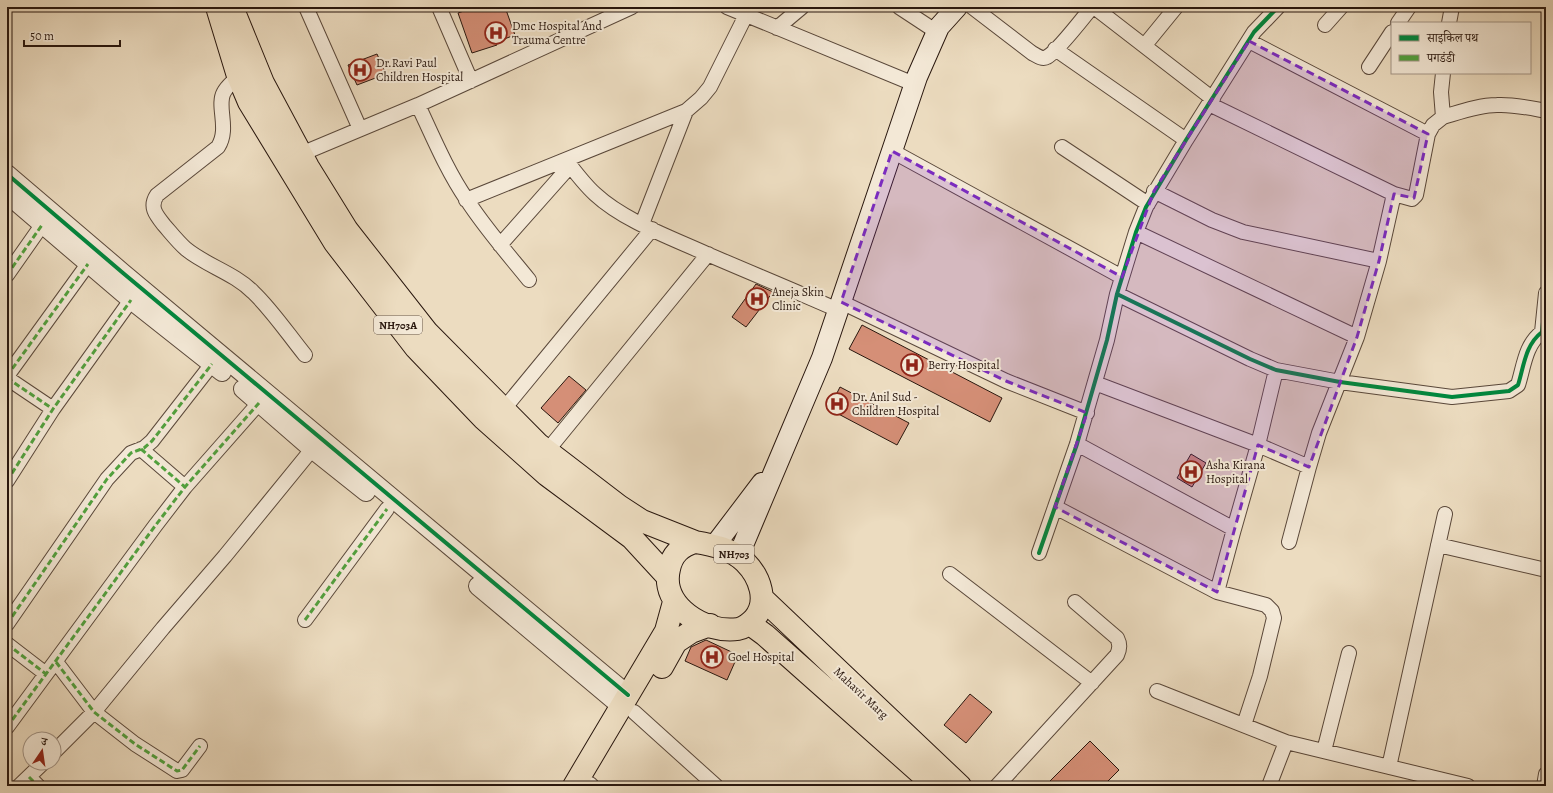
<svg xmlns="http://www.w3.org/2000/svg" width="1553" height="793" font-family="Alegreya,'Noto Serif Devanagari',serif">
<rect width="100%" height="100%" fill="#ecdcc0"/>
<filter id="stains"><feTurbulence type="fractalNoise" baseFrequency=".005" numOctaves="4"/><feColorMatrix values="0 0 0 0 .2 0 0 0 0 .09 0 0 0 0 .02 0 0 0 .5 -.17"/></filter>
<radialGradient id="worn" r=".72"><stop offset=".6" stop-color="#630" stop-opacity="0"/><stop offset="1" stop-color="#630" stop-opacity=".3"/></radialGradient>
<path fill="#d58f77" stroke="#29170e" d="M476 7H505L515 35 496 42 497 45 472 53 458 13Z
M377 54 386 74 357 85 348 65Z
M756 284 773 292 746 327 732 317Z
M862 325 1002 398 990 422 849 349Z
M569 376 586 390 558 423 541 408Z
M840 387 909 423 897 445 829 409Z
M1191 454 1206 463 1192 487 1177 478Z
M706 640 738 655 727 680 685 661 691 647Z
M970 694 992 712 966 743 944 725Z
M1090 741 1119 770 1103 786H1045Z"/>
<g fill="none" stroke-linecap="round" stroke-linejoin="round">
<g stroke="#5a483a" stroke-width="16">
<path id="minor" d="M306 7 360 129
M439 7 471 81
M727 7 914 84
M899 7 937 32
M972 7 1032 53C1036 55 1042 60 1047 57 1057 52 1083 18 1092 7
M1094 7 1213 99
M1398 23 1409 7
M1449 23 1452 7
M1325 25 1341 7
M777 28 802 7
M1249 41 1428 134
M1145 45 1176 7
M1055 49 1186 140
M1369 67 1392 32
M1443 73 1441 92 1443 117C1460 112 1479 105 1497 105 1513 104 1530 108 1546 111
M238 76C234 81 227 86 224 92 216 106 230 128 218 147L157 195C149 207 156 215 164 225 171 233 178 242 186 249 207 266 234 273 253 292 272 310 288 334 305 355
M1209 104 1394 194 1412 199 1416 195 1428 134 1433 125 1443 117
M418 105C433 137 447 171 467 200 485 228 508 254 529 280
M1062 147 1148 204
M892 151 1122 277
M301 154 418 105 632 7
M566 160C575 172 584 184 595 194 624 221 672 238 707 254 751 273 795 291 838 310
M1154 191 1212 220 1243 232 1379 261
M466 200 686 111 701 98 710 87 746 15
M642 224 686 111
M1136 232 1357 337
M500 245 570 166
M7 275 42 225
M1117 294 1250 359 1276 370 1340 382 1452 397 1509 391 1518 385C1524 366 1525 345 1542 332L1546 293
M841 302 1006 381 1087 413
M7 376 88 264
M7 378 53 409
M1095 383 1258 445 1309 467
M503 410 652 229
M1077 444 1234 529 1217 592 1266 605 1272 611 1274 618 1260 676 1244 725
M141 449 185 487
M547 451 708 254
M7 481 53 409 131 300
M1055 507 1217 592
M1234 529 1258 445 1276 370
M1289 542 1309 467 1319 433 1357 337 1379 261 1394 194
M1438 545 1546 570
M1039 553 1077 444 1107 340 1117 294 1136 232 1146 207 1186 140 1254 32 1278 7
M950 574 1092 683
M305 620 387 509
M7 624 107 479 131 453 144 448 152 441 212 364
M7 644 46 674
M56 662 94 712 135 744 177 771 182 770 200 746
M1157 691 1286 742 1468 786
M634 712 716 786
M7 727 155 526 185 487 259 403
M1324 751 1349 653
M54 752 94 712 163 628 225 556 318 442
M1389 767 1445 514
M29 777 38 786
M590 784 592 786
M19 786 43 763
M997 786 1117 655C1120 648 1120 644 1117 638L1075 602
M1269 786 1286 742
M1544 786 1546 774"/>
</g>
<g stroke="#5a483a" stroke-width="20">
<path id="tertiary" d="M7 174 123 273 628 695
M7 194 131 300 222 372
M243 389 312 449 366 492
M478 586 621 706"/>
</g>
<g stroke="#29170e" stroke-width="22">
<path id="secondary" d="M715 545 762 483
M738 557 822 358 917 77 939 27 957 7"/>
</g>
<g stroke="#29170e" stroke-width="24">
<path id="trunk" d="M217 7 238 76 249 102 335 243 416 348 483 418 547 475 632 538 667 576
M232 7 263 83 308 167 347 230 427 332 538 444 619 506 642 521 695 542
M695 542C713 545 732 549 745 562 760 577 769 602 754 619 750 623 744 628 738 629 705 634 660 606 669 569 672 554 681 546 695 542Z
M763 599 960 786
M750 624 765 635 935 786
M662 667 676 642 691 632 710 625
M574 786 666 631 674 602"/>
</g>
<use href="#minor" stroke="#f3e8d6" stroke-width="14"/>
<use href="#tertiary" stroke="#f3e8d6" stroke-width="18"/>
<use href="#secondary" stroke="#f3e8d6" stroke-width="20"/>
<use href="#trunk" stroke="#ecdcc0" stroke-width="22"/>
<path stroke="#51a13e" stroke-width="3" stroke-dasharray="6 3" stroke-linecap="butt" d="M7 275 42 225
M7 376 88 264
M7 378 53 409
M141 449 185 487
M7 481 53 409 131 300
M305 620 387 509
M7 624 107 479 131 453 144 448 152 441 212 364
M7 644 46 674
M56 662 94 712 135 744 177 771 182 770 200 746
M7 727 155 526 185 487 259 403
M29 777 38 786"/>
<g stroke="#f3e8d6" stroke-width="6">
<path id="cycleway" d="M7 174 123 273 628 695
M1117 294 1250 359 1276 370 1340 382 1452 397 1509 391 1518 385C1524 366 1525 345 1542 332L1546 293
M1039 553 1077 444 1107 340 1117 294 1136 232 1146 207 1186 140 1254 32 1278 7"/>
</g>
<use href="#cycleway" stroke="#00873e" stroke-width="4"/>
</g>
<path fill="#7b2cbf" fill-opacity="0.2" stroke="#7b2cbf" stroke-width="3" stroke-dasharray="8 5" stroke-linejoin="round" d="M1249 41 1428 134 1414 198 1394 194 1379 261 1357 337 1309 467 1258 445 1217 592 1055 507 1087 413 1006 381 841 302 892 151 1122 277 1154 191Z"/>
<defs>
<g id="hospital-ring" transform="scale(1.15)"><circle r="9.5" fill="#f3e8d6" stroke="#8f2418" stroke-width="1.5"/><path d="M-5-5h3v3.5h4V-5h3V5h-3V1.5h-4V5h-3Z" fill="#8f2418"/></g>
</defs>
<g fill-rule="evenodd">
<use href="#hospital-ring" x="496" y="33"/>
<use href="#hospital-ring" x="360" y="70"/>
<use href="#hospital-ring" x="757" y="299"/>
<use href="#hospital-ring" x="912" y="365"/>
<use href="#hospital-ring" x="837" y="404"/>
<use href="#hospital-ring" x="1191" y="472"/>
<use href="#hospital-ring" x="712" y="657"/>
</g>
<g text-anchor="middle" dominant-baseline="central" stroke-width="4" stroke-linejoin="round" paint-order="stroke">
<g fill="#f3e8d6" stroke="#66564a" stroke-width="1">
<rect x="374" y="316" width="48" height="18" rx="3"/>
<rect x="714" y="545" width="40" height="18" rx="3"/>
</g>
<g font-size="11" font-weight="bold" fill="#29170e">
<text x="398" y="325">NH703A</text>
<text x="734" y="554">NH703</text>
</g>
<g font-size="12" fill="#29170e" stroke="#f3e8d6" text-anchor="start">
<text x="512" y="26">Dmc Hospital And<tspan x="512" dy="14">Trauma Centre</tspan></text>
<text x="376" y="63">Dr.Ravi Paul<tspan x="376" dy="14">Children Hospital</tspan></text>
<text x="772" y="292">Aneja Skin<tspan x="772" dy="14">Clinic</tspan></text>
<text x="928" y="365">Berry Hospital</text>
<text x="852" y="397">Dr. Anil Sud -<tspan x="852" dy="14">Children Hospital</tspan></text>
<text x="1206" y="465">Asha Kirana<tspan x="1206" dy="14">Hospital</tspan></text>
<text x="728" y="657">Goel Hospital</text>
</g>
<g font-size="12" fill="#29170e" stroke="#f3e8d6">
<text transform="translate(861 693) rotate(43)">Mahavir Marg</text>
</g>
</g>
<rect width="1553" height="793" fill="none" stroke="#ecdcc0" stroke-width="24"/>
<rect x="8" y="8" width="1537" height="777" fill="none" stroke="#29170e" stroke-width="2"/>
<rect x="12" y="12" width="1529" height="769" fill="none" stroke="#29170e"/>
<rect x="1391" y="22" width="140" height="52" fill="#f3e8d6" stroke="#a29486"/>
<rect x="1399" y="35" width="20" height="6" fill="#00873e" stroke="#a29486"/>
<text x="1427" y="42" font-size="12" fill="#29170e">साइकिल पथ</text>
<rect x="1399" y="55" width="20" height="6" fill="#51a13e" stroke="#a29486"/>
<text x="1427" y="62" font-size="12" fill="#29170e">पगडंडी</text>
<g transform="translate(42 751) rotate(13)"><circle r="19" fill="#f3e8d6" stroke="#a29486"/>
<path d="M0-3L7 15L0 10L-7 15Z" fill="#8f2418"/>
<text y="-6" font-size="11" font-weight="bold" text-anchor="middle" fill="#29170e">उ</text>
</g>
<path d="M24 40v6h96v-6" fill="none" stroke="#29170e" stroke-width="2"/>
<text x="30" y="40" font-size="12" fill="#29170e" stroke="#f3e8d6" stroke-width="3" paint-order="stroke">50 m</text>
<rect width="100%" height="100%" filter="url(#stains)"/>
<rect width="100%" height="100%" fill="url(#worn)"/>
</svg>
